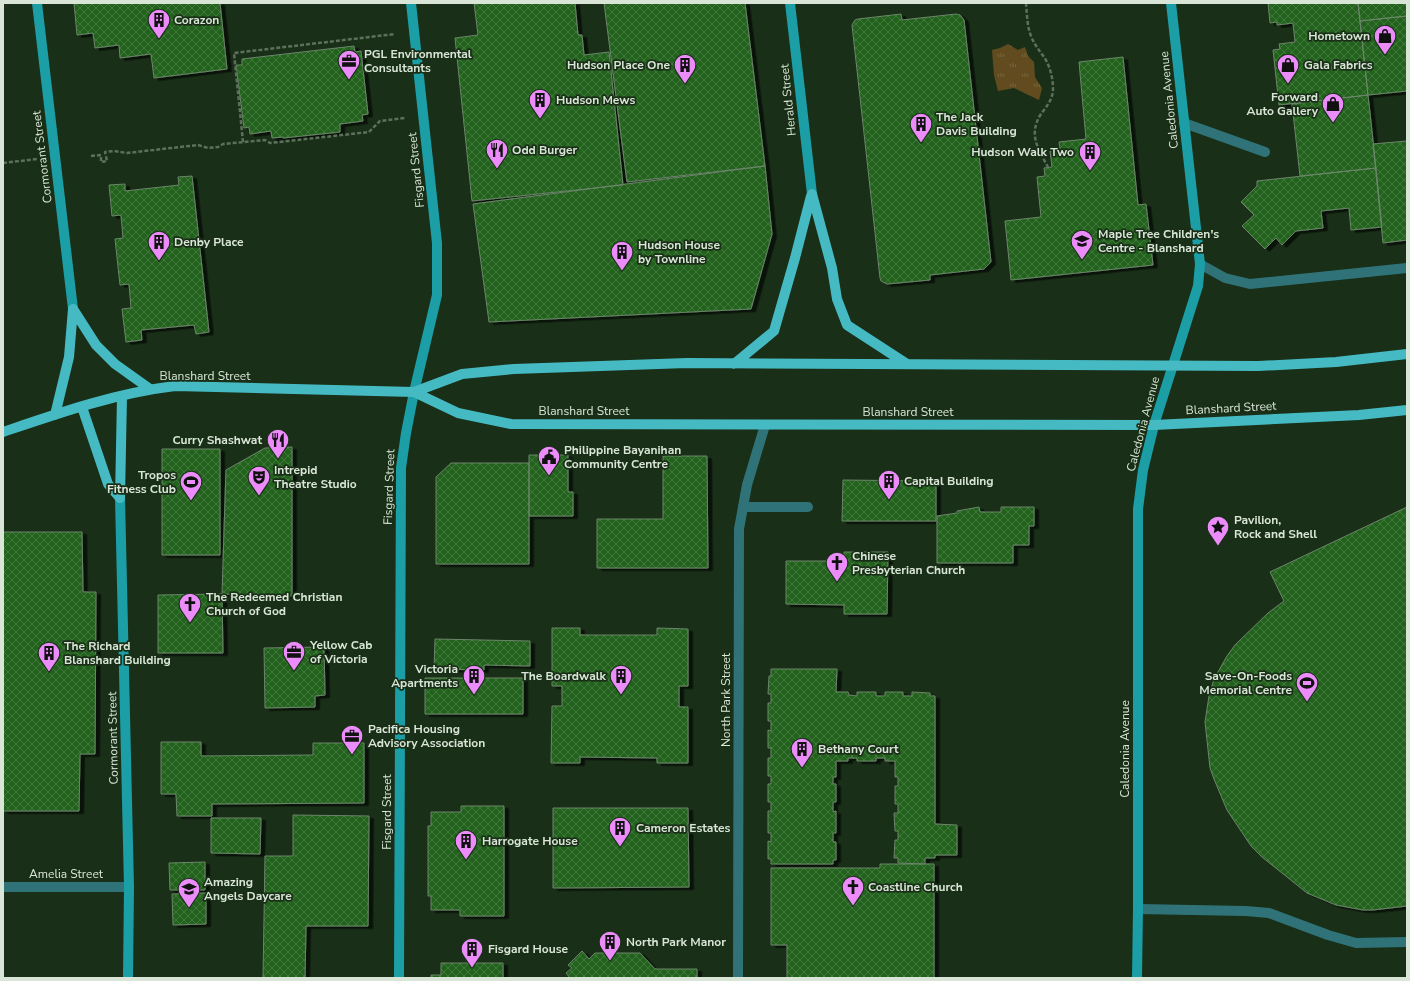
<svg xmlns="http://www.w3.org/2000/svg" width="1410" height="981" font-family="'Nunito Sans',sans-serif">
<defs>
<pattern id="grass-tufts" width="24" height="20" patternUnits="userSpaceOnUse"><rect width="24" height="20" fill="#624c1f"/><path d="M3 7l-1-3M5 7V3M7 7l1-3M15 17l-1-3M17 17v-4M19 17l1-3" fill="none" stroke="#78663f"/></pattern>
<pattern id="building-cross-hatch" width="8" height="8" patternUnits="userSpaceOnUse"><rect width="8" height="8" fill="#21621d"/><path d="M0 0l8 8M0 8l8-8" fill="none" stroke="#41783d"/></pattern>
<filter id="shadow"><feDropShadow dx="4.5" dy="2.5" stdDeviation="0" flood-color="#0009"/></filter>
</defs>
<rect width="100%" height="100%" fill="#192f17"/>
<path fill="url(#grass-tufts)" d="M1008 44 1018 50 1025 47 1028 56 1034 62 1035 77 1042 88 1039 100 1014 88 998 91 994 75 992 50 1000 48Z"/>
<path fill="url(#building-cross-hatch)" stroke="#6c866a" filter="url(#shadow)" d="M74 3H220L227 69 154 78 151 54 120 58 119 45 95 48 93 33 77 35Z
M474 3H575L578 35H582L584 55 609 52 623 185 472 201 455 38 478 35Z
M604 3H745L765 166 627 182Z
M1268 3H1358L1368 95 1279 105 1273 50 1280 49 1279 44 1295 42 1293 23 1277 25V22L1270 23Z
M1358 3H1407V16L1360 21Z
M901 14 902 20 956 14 960 15 964 20 991 262 984 269 930 275V280L887 284 881 281 880 278 852 25 855 20 858 19Z
M1407 16V91L1368 95 1360 21Z
M354 46 355 52 361 51 368 114 362 115 363 121 340 124V132L283 138V137L272 138 271 131 250 134 249 127 244 128 236 65H242V59Z
M1123 57 1138 205 1146 204 1153 265 1011 280 1005 221 1041 217 1037 177 1045 176 1044 168 1052 167 1050 151 1060 150 1059 142 1086 139 1079 62Z
M1368 95 1376 168 1300 176 1292 104Z
M1407 141V240L1383 243 1373 144Z
M765 166 772 234 751 309 489 322 473 204Z
M1376 168 1382 227 1351 230 1349 208 1321 211 1323 228 1296 231 1282 245 1276 238 1265 249 1242 226 1254 215 1241 202 1257 186V181Z
M192 176 209 332 196 334 194 325 141 330 142 340 126 342 122 309 131 308 129 284 120 285 115 239 123 238 121 215 112 216 109 185 125 184V191L179 185 178 177Z
M292 447V596L222 594 226 470 265 448Z
M162 449H220V555H162Z
M529 455H568V492H573V516H529Z
M663 456H707L708 568H597V519H663Z
M451 463H529V564H436V477Z
M843 480 936 481V521H842Z
M979 507 980 512H1001V507H1034V526H1029V545H1013V563H937V516L957 513V511Z
M1407 507V906L1373 910H1363L1336 905 1307 893 1262 857 1251 846 1227 810 1214 779 1210 768 1205 722 1209 696 1214 679 1227 656 1235 645 1268 613 1284 601 1270 572Z
M3 532H82L83 592H96L95 754H80L79 811H3Z
M844 552H888L887 614H844V605L786 604V561H844Z
M222 594 223 653H158V595Z
M552 628H580V635H657V628L688 629V686H679V707H688V763H657V758L580 757V763H551L552 706H562V686H552Z
M435 639 530 641V666L484 665V670L434 669Z
M324 647 325 695 315 696V707L265 708 264 648Z
M771 669H837L836 692H848L849 695 857 696V692H876V696H885V692H903V696H912V692L930 693V696H935V824L957 825V855H935V858H925V864L898 863V858H894L895 840H898V831H895L894 813H898V804H895V786H898V777H895V761H885V758H876V761H857V758H848V761H836V777H833V784H836V802H833V812L836 811V833H833V842H836V860H833V864H771V859H768V841L771 842V833H768V811H771V802H768V784H771V776H768V758H771V748H768V730L771 731V721H768V703H771V694H768L769 676H771Z
M425 678H523V714H425Z
M161 742H201V756L313 755V743H364V803L212 804V816H177L176 794H161Z
M461 806H504V916H460V910H431V896H428V826H431V812H461Z
M553 808H688L689 887 553 888Z
M293 815 369 816 368 926H306L305 978H263L265 856H293Z
M211 818H261L260 854 211 853Z
M205 862V890H170L169 863Z
M880 864H934V978H787V945H771V868H880Z
M206 893V924L173 925 172 894Z
M582 951 589 959 595 953H640L655 969H697V978H570L566 973 572 968 568 965Z
M441 963H503V978H431V975H441Z"/>
<g fill="none" stroke-linecap="round" stroke-linejoin="round">
<path stroke="#5d705b" stroke-width="2.5" stroke-dasharray="4 2" stroke-linecap="butt" d="M1026 3C1027 14 1027 26 1031 36 1034 44 1039 50 1044 57 1050 66 1053 78 1053 89 1053 99 1047 106 1041 114 1028 134 1038 149 1048 167
M243 142 234 53 395 34
M91 156 101 155V162L107 161 105 152 114 151 127 153 198 145 208 148 218 147 223 144 265 140 270 143 369 132 380 121 405 118
M3 163 37 159"/>
<path stroke="#2f7379" stroke-width="10" d="M1184 123 1265 152
M1200 264 1225 278 1250 284 1407 268
M743 507H808
M1138 909 1246 911 1269 913 1328 935 1356 943 1407 942"/>
<path stroke="#2f7379" stroke-width="10" d="M3 887H129
M738 978 739 529 747 485 765 425"/>
<path stroke="#1c9ea7" stroke-width="10" d="M37 3 73 309
M790 3 812 194
M120 498 129 887 128 978
M399 978 401 468 406 433 414 392 437 295V243L411 3
M1137 978 1138 909V509L1143 470 1154 425 1198 286 1200 264 1171 3"/>
<path stroke="#46bac3" stroke-width="10" d="M812 194 832 268 837 299 847 325 907 364
M73 309 96 345 115 364 150 389
M734 364 774 331 795 258 811 196
M414 392 458 413 511 424 1154 425 1359 415 1407 410
M82 407 108 484 120 498
M55 415 69 357 73 309
M3 432C59 413 116 393 175 386L414 392 462 374 514 369 687 363 1258 366 1336 362 1407 354
M120 498 122 396"/>
</g>
<defs>
<g id="building-pin" transform="scale(1.15)"><path d="M0 17L-7.5 6A9.5 9.5 0 1 1 7.5 6Z" fill="#ec8cfa" stroke="#192f17"/><path d="M-4-6H4V6H1V3H-1V6H-4ZM-2.5-4.3h1.7v1.8h-1.7ZM.8-4.3h1.7v1.8H.8ZM-2.5-1h1.7V.8h-1.7ZM.8-1h1.7V.8H.8Z" fill="#111"/></g>
<g id="shop-pin" transform="scale(1.15)"><path d="M0 17L-7.5 6A9.5 9.5 0 1 1 7.5 6Z" fill="#ec8cfa" stroke="#192f17"/><path d="M-5-2.5h2.3a2.7 3.5 0 0 1 5.4 0H5L5.5 6h-11ZM-1.5-2.5h3a1.5 2.3 0 0 0-3 0Z" fill="#111"/></g>
<g id="office-pin" transform="scale(1.15)"><path d="M0 17L-7.5 6A9.5 9.5 0 1 1 7.5 6Z" fill="#ec8cfa" stroke="#192f17"/><path d="M-6-3h4V-5.5h4V-3h4V5H-6ZM-1-4.5V-3h2v-1.5ZM-6 0V1H6V0Z" fill="#111"/></g>
<g id="restaurant-pin" transform="scale(1.15)"><path d="M0 17L-7.5 6A9.5 9.5 0 1 1 7.5 6Z" fill="#ec8cfa" stroke="#192f17"/><path d="M-5-6h1v4h1v-4h1v4h1v-4h1v5L-1.5 .5V6h-2V.5L-5-1ZM5-6V6H3V1.5H1.5Q1.5-4 5-6Z" fill="#111"/></g>
<g id="school-pin" transform="scale(1.15)"><path d="M0 17L-7.5 6A9.5 9.5 0 1 1 7.5 6Z" fill="#ec8cfa" stroke="#192f17"/><path d="M0-5L7-2L0 1L-7-2ZM-4 1L0 2.5L4 1V4Q0 6-4 4Z" fill="#111"/></g>
<g id="civic-pin" transform="scale(1.15)"><path d="M0 17L-7.5 6A9.5 9.5 0 1 1 7.5 6Z" fill="#ec8cfa" stroke="#192f17"/><path d="M-.6-6.5H3V-4.5H.6V-3L4-1V1h2V6H-6V1h2V-1L-.6-3ZM-1.2 2.5V6h2.4V2.5Z" fill="#111"/></g>
<g id="theatre-pin" transform="scale(1.15)"><path d="M0 17L-7.5 6A9.5 9.5 0 1 1 7.5 6Z" fill="#ec8cfa" stroke="#192f17"/><path d="M-5-5.5Q0-4 5-5.5V0Q5 5 0 6Q-5 5-5 0ZM-3.3-2.5H-1v1.5H-3.3ZM1-2.5H3.3v1.5H1ZM-2.8 1Q0 5.5 2.8 1Z" fill="#111"/></g>
<g id="stadium-pin" transform="scale(1.15)"><path d="M0 17L-7.5 6A9.5 9.5 0 1 1 7.5 6Z" fill="#ec8cfa" stroke="#192f17"/><path d="M0-5a6.5 5 0 1 0 0 10a6.5 5 0 1 0 0-10ZM-3.5-1.8h7v3.6h-7Z" fill="#111"/></g>
<g id="sight-pin" transform="scale(1.15)"><path d="M0 17L-7.5 6A9.5 9.5 0 1 1 7.5 6Z" fill="#ec8cfa" stroke="#192f17"/><path d="M0-6L1.8-2.2L6-1.7L2.9 1.2L3.7 5.4L0 3.3L-3.7 5.4L-2.9 1.2L-6-1.7L-1.8-2.2Z" fill="#111"/></g>
<g id="church-pin" transform="scale(1.15)"><path d="M0 17L-7.5 6A9.5 9.5 0 1 1 7.5 6Z" fill="#ec8cfa" stroke="#192f17"/><path d="M-1.2-6h2.4v3.5h3.3v2.4h-3.3V6h-2.4V-.1h-3.3v-2.4h3.3Z" fill="#111"/></g>
</defs>
<g fill-rule="evenodd">
<use href="#building-pin" x="159" y="20"/>
<use href="#shop-pin" x="1385" y="36"/>
<use href="#office-pin" x="349" y="61"/>
<use href="#building-pin" x="685" y="65"/>
<use href="#shop-pin" x="1288" y="65"/>
<use href="#building-pin" x="540" y="100"/>
<use href="#shop-pin" x="1333" y="104"/>
<use href="#building-pin" x="921" y="124"/>
<use href="#restaurant-pin" x="497" y="150"/>
<use href="#building-pin" x="1090" y="152"/>
<use href="#school-pin" x="1082" y="241"/>
<use href="#building-pin" x="159" y="242"/>
<use href="#building-pin" x="622" y="252"/>
<use href="#restaurant-pin" x="278" y="440"/>
<use href="#civic-pin" x="549" y="457"/>
<use href="#theatre-pin" x="259" y="477"/>
<use href="#building-pin" x="889" y="481"/>
<use href="#stadium-pin" x="191" y="482"/>
<use href="#sight-pin" x="1218" y="527"/>
<use href="#church-pin" x="837" y="563"/>
<use href="#church-pin" x="190" y="604"/>
<use href="#office-pin" x="294" y="652"/>
<use href="#building-pin" x="49" y="653"/>
<use href="#building-pin" x="474" y="676"/>
<use href="#building-pin" x="621" y="676"/>
<use href="#stadium-pin" x="1307" y="683"/>
<use href="#office-pin" x="352" y="736"/>
<use href="#building-pin" x="802" y="749"/>
<use href="#building-pin" x="620" y="828"/>
<use href="#building-pin" x="466" y="841"/>
<use href="#church-pin" x="853" y="887"/>
<use href="#school-pin" x="189" y="889"/>
<use href="#building-pin" x="610" y="942"/>
<use href="#building-pin" x="472" y="949"/>
</g>
<g text-anchor="middle" dominant-baseline="central" stroke-width="3.5" stroke-linejoin="round" paint-order="stroke">
<g font-size="12" font-weight="bold" fill="#d9e6d7" stroke="#192f17" text-anchor="start">
<text x="174" y="20">Corazon</text>
<text x="1370" y="36" text-anchor="end">Hometown</text>
<text x="364" y="54">PGL Environmental<tspan x="364" dy="14">Consultants</tspan></text>
<text x="670" y="65" text-anchor="end">Hudson Place One</text>
<text x="1304" y="65">Gala Fabrics</text>
<text x="1318" y="97" text-anchor="end">Forward<tspan x="1318" dy="14">Auto Gallery</tspan></text>
<text x="556" y="100">Hudson Mews</text>
<text x="936" y="117">The Jack<tspan x="936" dy="14">Davis Building</tspan></text>
<text x="512" y="150">Odd Burger</text>
<text x="1074" y="152" text-anchor="end">Hudson Walk Two</text>
<text x="1098" y="234">Maple Tree Children's<tspan x="1098" dy="14">Centre - Blanshard</tspan></text>
<text x="174" y="242">Denby Place</text>
<text x="638" y="245">Hudson House<tspan x="638" dy="14">by Townline</tspan></text>
<text x="262" y="440" text-anchor="end">Curry Shashwat</text>
<text x="564" y="450">Philippine Bayanihan<tspan x="564" dy="14">Community Centre</tspan></text>
<text x="274" y="470">Intrepid<tspan x="274" dy="14">Theatre Studio</tspan></text>
<text x="176" y="475" text-anchor="end">Tropos<tspan x="176" dy="14">Fitness Club</tspan></text>
<text x="904" y="481">Capital Building</text>
<text x="1234" y="520">Pavilion,<tspan x="1234" dy="14">Rock and Shell</tspan></text>
<text x="852" y="556">Chinese<tspan x="852" dy="14">Presbyterian Church</tspan></text>
<text x="206" y="597">The Redeemed Christian<tspan x="206" dy="14">Church of God</tspan></text>
<text x="310" y="645">Yellow Cab<tspan x="310" dy="14">of Victoria</tspan></text>
<text x="64" y="646">The Richard<tspan x="64" dy="14">Blanshard Building</tspan></text>
<text x="458" y="669" text-anchor="end">Victoria<tspan x="458" dy="14">Apartments</tspan></text>
<text x="606" y="676" text-anchor="end">The Boardwalk</text>
<text x="1292" y="676" text-anchor="end">Save-On-Foods<tspan x="1292" dy="14">Memorial Centre</tspan></text>
<text x="368" y="729">Pacifica Housing<tspan x="368" dy="14">Advisory Association</tspan></text>
<text x="818" y="749">Bethany Court</text>
<text x="636" y="828">Cameron Estates</text>
<text x="482" y="841">Harrogate House</text>
<text x="204" y="882">Amazing<tspan x="204" dy="14">Angels Daycare</tspan></text>
<text x="868" y="887">Coastline Church</text>
<text x="626" y="942">North Park Manor</text>
<text x="488" y="949">Fisgard House</text>
</g>
<g font-size="12" fill="#d9e6d7" stroke="#192f17">
<text transform="translate(788 100) rotate(-96)">Herald Street</text>
<text transform="translate(1169 100) rotate(-96)">Caledonia Avenue</text>
<text transform="translate(42 157) rotate(-97)">Cormorant Street</text>
<text transform="translate(416 170) rotate(-96)">Fisgard Street</text>
<text x="205" y="376">Blanshard Street</text>
<text transform="translate(1231 408) rotate(-3)">Blanshard Street</text>
<text x="584" y="411">Blanshard Street</text>
<text x="908" y="412">Blanshard Street</text>
<text transform="translate(1143 424) rotate(-75)">Caledonia Avenue</text>
<text transform="translate(389 487) rotate(-88)">Fisgard Street</text>
<text transform="translate(726 700) rotate(-90)">North Park Street</text>
<text transform="translate(113 738) rotate(-91)">Cormorant Street</text>
<text transform="translate(1125 749) rotate(-90)">Caledonia Avenue</text>
<text transform="translate(387 812) rotate(-90)">Fisgard Street</text>
<text x="66" y="874">Amelia Street</text>
</g>
</g>
<rect width="1410" height="981" fill="none" stroke="#d9e6d7" stroke-width="8"/>
</svg>
